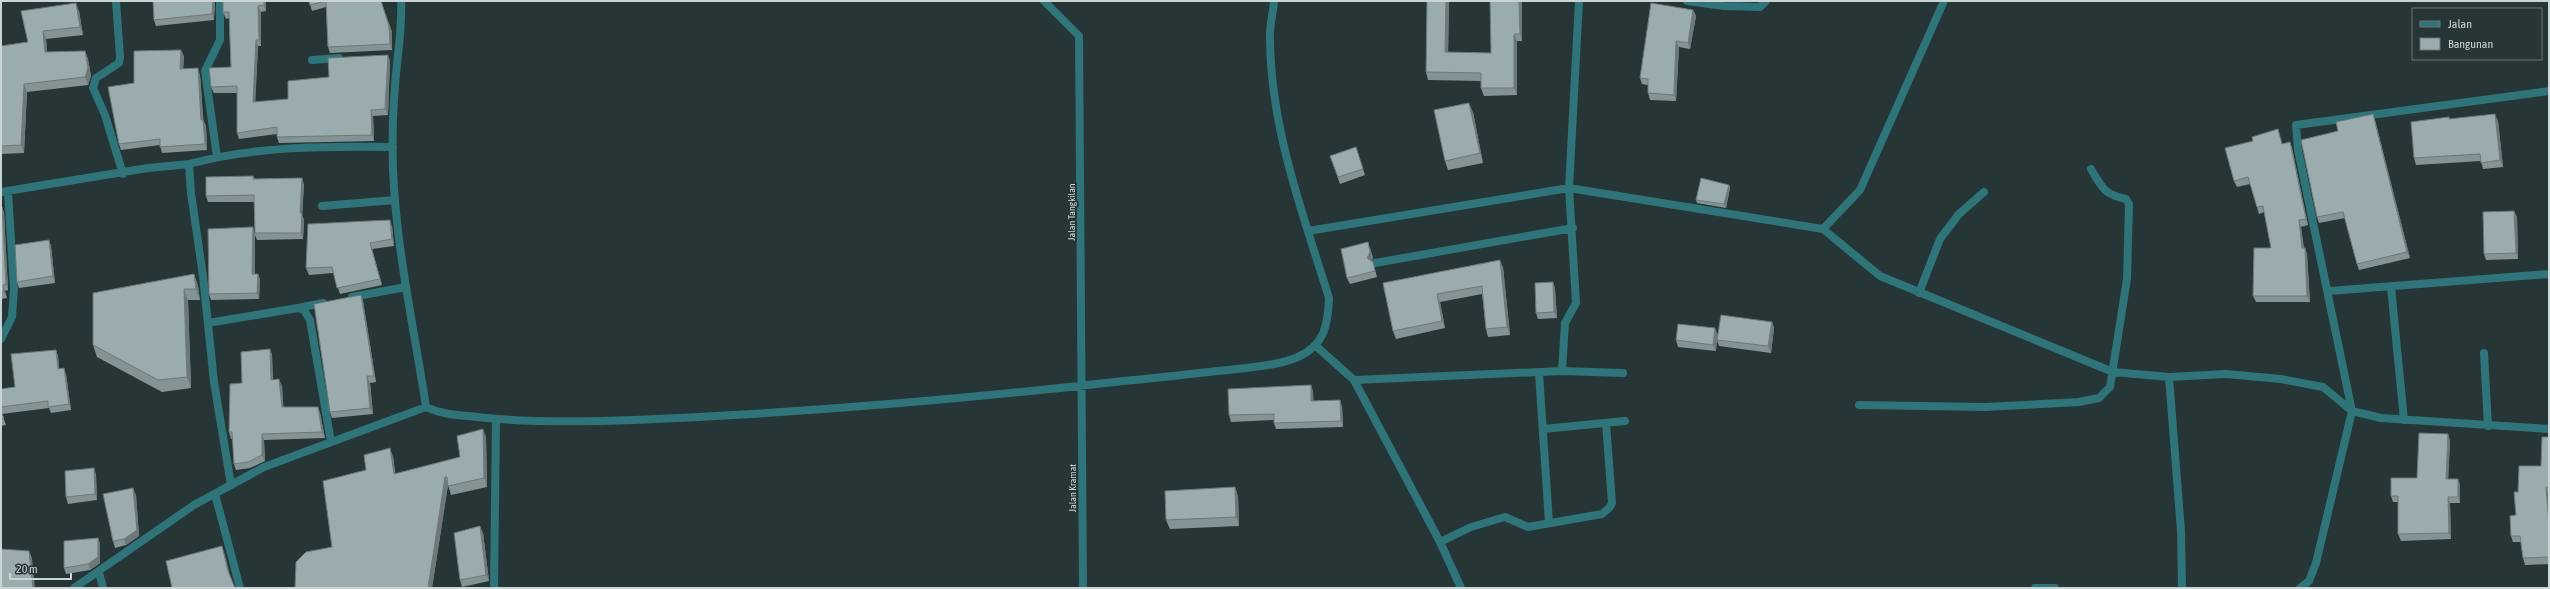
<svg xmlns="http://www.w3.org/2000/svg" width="2550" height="589" font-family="'Asap Condensed',sans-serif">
<rect width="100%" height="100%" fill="#263536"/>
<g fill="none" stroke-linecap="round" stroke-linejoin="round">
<path stroke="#2e7479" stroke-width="8" d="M116 1 120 57 119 63 96 78 93 88 105 115 123 174
M401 1C402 20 400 37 398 55 393 98 391 145 394 188 399 262 415 334 426 407
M1044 1 1079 36 1083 588
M1687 1 1724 6 1760 7 1766 1
M312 60 339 58
M217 157 205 71 220 40V1
M189 164C255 146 325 146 393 147
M1 192 148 168 189 164 191 193 203 276 214 382 231 485
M322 206 395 200
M1823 229 1860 190 1944 1
M1308 231 1569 188 1823 229 1880 276 2113 372 2169 377 2226 374 2281 379 2323 387 2352 411 2381 418 2549 429
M1375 263 1573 228
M2391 287 2404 420
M2329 291 2549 274
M1919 293 1940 239 1959 214 1984 192
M352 297 406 287
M298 308 323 303
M208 323 298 308 304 310 310 320 331 442
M1 339 12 317 14 288 8 192
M1316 346 1354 380 1440 542 1461 588
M2484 353 2488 426
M1562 371 1565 323 1576 303 1569 188 1579 1
M1539 373 1549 523
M2169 377 2181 531 2182 588
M1354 380 1562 371 1623 373
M1859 405 1985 407 2079 402 2099 398 2110 387 2127 279 2129 204 2126 199C2104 194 2102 188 2091 169
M1543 429 1625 421
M215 494 240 588
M1440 542 1471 527 1505 517 1528 527 1602 514 1609 508 1612 503 1606 423
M99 572 103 588
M74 588 194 505 264 467 426 407C443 415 458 415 477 417 529 423 582 422 634 420 801 413 967 399 1133 380 1165 377 1197 373 1228 370 1251 367 1277 366 1298 357 1325 345 1328 324 1329 298 1303 214 1271 130 1270 40 1269 28 1273 14 1274 1
M494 588 496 419
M2035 588H2055
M2300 588 2309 581 2316 563 2352 411 2298 150 2296 125 2549 91"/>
</g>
<path fill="#849495" d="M215 1 214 20 156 26 154 20Z
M266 1V11L261 12V46H258L255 102 288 99 329 77 390 61 388 115 373 116 374 141 279 143 277 137V134L239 139 237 133V93H214L211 87 231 67 229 18 226 19 223 12Z
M309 1H381L392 32V50L330 53 328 47 326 7 312 11Z
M1449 1 1448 52 1491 53 1522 1V41H1517V95L1484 96 1481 88V81L1428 80 1426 72Z
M1693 10 1696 16 1690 49 1679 47 1676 101 1650 100 1648 93V85L1642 84 1640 78Z
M21 11H79L83 35 46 39 47 52 85 51 88 59 91 76 88 85 27 92 24 153 1 154V46L28 42Z
M184 56 183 69 200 75 203 120 206 126 207 150 162 153 160 145 121 150 119 144 134 83Z
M1473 112 1483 163 1448 170 1445 161Z
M2373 114 2375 120 2410 258 2359 270 2357 264 2345 218 2319 223 2317 217 2338 131Z
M2449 117 2450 119 2498 121 2503 167 2483 169 2481 161 2416 165 2414 158Z
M2290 142 2292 148 2308 225 2301 227 2304 248 2307 254 2310 302H2256L2253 296 2271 248 2264 212 2259 214 2250 184 2237 187 2234 181 2283 144Z
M1356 147 1365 175 1340 184 1330 156Z
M253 176 255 179 302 178 304 185 302 215 304 220 303 239 257 240 255 235V274H258L260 280 259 299 211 300 209 294 255 232 254 202H208L206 196Z
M1729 185 1730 188 1726 208 1697 203 1696 200Z
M1 207H2L4 213 8 290 5 291 7 298 1 299Z
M2514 211 2517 217 2518 259 2486 260 2484 254Z
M392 226 394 246 372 249 382 285 340 294 333 273 309 275 306 268Z
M49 240 51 246 55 283 19 288 17 282Z
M1370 248 1373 258 1371 261 1373 262 1377 277 1350 284 1347 278Z
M1503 267 1510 335 1488 337 1486 329 1482 294 1440 302 1445 328 1396 339 1393 331 1383 283Z
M194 274 198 286 200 300H188L191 388 162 392 97 357 93 345Z
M1553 282 1555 289 1557 318 1538 319 1536 313Z
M361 295 363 301 376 382 370 383 373 414 332 418 330 412Z
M1772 322 1774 328 1771 353 1719 346 1717 340Z
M1715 328 1716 351 1678 347 1676 340Z
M270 349 272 355 273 380 282 386 283 407H318L320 413 325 438 264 440 265 461 250 468 236 470 234 464 233 439H231L229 432 242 383Z
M56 350 58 356 59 369 66 374 71 410 51 413 49 408 2 414 6 425 1 426V389L15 387Z
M1313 391V401L1342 406 1343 427 1276 429 1274 423V420L1231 422 1229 415Z
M486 437 487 487 451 495 448 485 432 588H295L332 547 366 470 393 456 395 474 460 457Z
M2549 437V493H2548L2549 501V564L2525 565 2523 558 2521 542H2513L2511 536 2516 515 2541 466Z
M2450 440 2448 479H2458L2460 485V503H2450L2451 539 2401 541 2398 534V502H2393L2391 496 2417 478Z
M94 468 96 475 97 500 68 504 66 497Z
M1235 487 1238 497 1239 526 1170 529 1166 520Z
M136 495 139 536 126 545 115 548 113 541Z
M483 533 489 581 462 587 460 580Z
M98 538 100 544V563L90 570 66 574 64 568Z"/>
<path fill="#6c7879" d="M213 1H215L214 20 212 14Z
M264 1H266V11L264 5Z
M381 1 392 32V50L390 44Z
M1446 1H1449L1448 60 1445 52Z
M1519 1H1522V41L1520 34Z
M76 3 79 11 83 35 80 27Z
M258 6 261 12V46L259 40Z
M1693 10 1696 16 1690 49 1688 43Z
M43 31 46 39 48 60 45 52Z
M1514 34 1517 41V95L1514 88Z
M256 40 258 46 255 109 253 102Z
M1676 41 1679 47 1676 101 1674 95Z
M181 50 184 56 183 75 180 69Z
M85 51 88 59 91 76 88 85 85 77Z
M388 55 390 61 388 115 385 109Z
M198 68 200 75 204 126 201 120Z
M24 84 27 92 24 153 21 145Z
M1469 103 1473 112 1483 163 1480 153Z
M371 110 373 116 374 141 372 135Z
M2373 114 2375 120 2410 258 2407 252Z
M2495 114 2498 121 2503 167 2500 160Z
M203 120 206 126 207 150 205 144Z
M2290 142 2292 148 2308 225 2306 219Z
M302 178 304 185 302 215 304 220 303 239 301 233 300 213Z
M1729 185 1730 188 1726 208 1724 204Z
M2 207 4 213 8 290 6 284Z
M2514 211 2517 217 2518 259 2516 253Z
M390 220 392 226 394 246 392 239Z
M2299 220 2301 227 2304 254 2302 248Z
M253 227 255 234V280L252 274Z
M49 240 51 246 55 283 53 276Z
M1368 242 1373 258 1370 264 1367 258Z
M370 243 372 249 382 285 380 279Z
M2305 248 2307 254 2310 302 2307 296Z
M1500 260 1503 267 1510 335 1507 327Z
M194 274 198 286 200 300 196 289Z
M258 274 260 280 259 299 257 293Z
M1553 282 1555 289 1557 318 1554 312Z
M3 285 5 291 7 298 4 292Z
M184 289 188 300 191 388 187 377Z
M1437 294 1440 302 1445 328 1442 321Z
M361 295 363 301 376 382 374 376Z
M1772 322 1774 328 1771 353 1768 346Z
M1715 328 1718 335 1716 351 1713 345Z
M270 349 272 355 273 386 271 380Z
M56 350 58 356 60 375 58 369Z
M64 368 66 374 71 410 69 404Z
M367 376 370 383 373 414 370 408Z
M279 379 282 386 284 413 282 407Z
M1311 385 1313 391 1314 407 1311 401Z
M1340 400 1342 406 1343 427 1341 421Z
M318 407 320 413 325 438 322 432Z
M483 429 486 437 487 487 484 478Z
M262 434 264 440 265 461 262 455Z
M2448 434 2450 440 2448 485 2446 479Z
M390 448 393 456 397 483 394 474Z
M94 468 96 475 97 500 95 494Z
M445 477 448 485 432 588H428Z
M2458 479 2460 485V503L2458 497Z
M1235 487 1238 497 1239 526 1236 517Z
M2546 487 2548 493 2549 501V523Z
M133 488 136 495 139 536 126 545 124 539Z
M2448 497 2450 503 2451 539 2449 533Z
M480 526 483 533 489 581 486 575Z
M98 538 100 544V563L90 570 88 564Z
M222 546 225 555 231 579 228 571Z
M29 551 32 558 35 588H34L33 587Z"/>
<path fill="#9aacad" stroke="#6c7879" d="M153 1H213L212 14 154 20Z
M223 1H264V5L258 6 259 40H256L253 102 288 99V81L329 77 328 58 388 55 385 109 371 110 372 135 277 137V127L237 133V86L211 87 209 68 231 67 229 12H223Z
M309 1H381L389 26 390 44 328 47 326 1 310 5Z
M1427 1H1446L1445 52 1491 53 1490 1H1519L1520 34H1514V88H1481V73L1426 72Z
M76 3 80 27 43 31 45 52 85 51 88 68 85 77 24 84 21 145 1 146V46L28 42 21 11Z
M1651 3 1693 10 1688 43 1676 41 1674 95 1648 93V79L1640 78Z
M181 50 180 69 198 68 201 120H203L205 144 160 147V139L119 144 108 87 134 83V51Z
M1469 103 1480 153 1445 161 1434 110Z
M2373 114 2407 252 2357 264 2343 212 2317 217 2301 140 2338 131 2336 122Z
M2495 114 2500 160 2481 163 2480 154 2414 158 2411 122 2449 117V119Z
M2278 129 2282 144 2290 142 2306 219 2299 220 2302 248H2305L2307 296H2253L2254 248H2271L2263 206 2257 207 2248 177 2234 181 2225 148 2253 141 2252 137Z
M1356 147 1363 169 1338 177 1330 156Z
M253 176V179L302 178 300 213H302L301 233H255L254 195 206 196V177Z
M1701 178 1729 185 1724 204 1696 200Z
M1 207H2L6 284 3 285 4 292H1Z
M2514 211 2516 253 2484 254 2483 212Z
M390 220 392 239 370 243 380 279 337 288 332 267 306 268 308 224Z
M253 227 252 274H258L257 293 209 294 208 229Z
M49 240 53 276 17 282 15 245Z
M1368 242 1370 252 1367 258 1373 262 1375 271 1347 278 1341 249Z
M1500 260 1507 327 1486 329 1482 286 1437 294 1442 321 1393 331 1383 283Z
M194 274 196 289H184L187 377 158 380 93 345V293Z
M1553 282 1554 312 1536 313 1535 283Z
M361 295 374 376H367L370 408 330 412 314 304Z
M1721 315 1772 322 1768 346 1717 340Z
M1678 324 1715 328 1713 345 1676 340Z
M270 349 271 380 279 379 282 407H318L322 432 262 434V455L248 462 234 464 232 432H229L230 384 242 383 241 352Z
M56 350 58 369 64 368 69 404 48 407V401L1 407V389L15 387 11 354Z
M1311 385V401L1340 400 1341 421 1274 423V414L1229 415 1228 389Z
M1 412 4 418 1 419Z
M483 429 484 478 448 486 447 477H445L428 588H295L296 562 306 552 332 547 323 481 366 470 364 455 390 448 394 474 460 457 457 436Z
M2419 433 2448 434 2446 479H2458V497H2448L2449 533 2398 534V496H2391V478H2417Z
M2542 437H2549V487H2546L2549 523V557L2523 558 2520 536H2511L2510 516 2516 515 2514 492H2518L2519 466H2541Z
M94 468 95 494 66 497 65 471Z
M1235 487 1236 517 1166 520 1165 491Z
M133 488 137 530 124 539 113 541 103 494Z
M480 526 486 575 460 580 454 533Z
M98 538V557L88 564 64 568V541Z
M222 546 228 571 235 588H172L166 561Z
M1 549 29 551 33 587 31 588H1Z"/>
<g text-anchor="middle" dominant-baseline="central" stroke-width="4" stroke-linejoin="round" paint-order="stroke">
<g font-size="10" fill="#cbd4d5" stroke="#263536">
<text transform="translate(1071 212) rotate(-90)">Jalan Tangkilan</text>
<text transform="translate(1072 488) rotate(-90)">Jalan Kramat</text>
</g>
</g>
<rect width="2550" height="589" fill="none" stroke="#cbd4d5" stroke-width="4"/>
<rect x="2412" y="8" width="130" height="52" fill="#263536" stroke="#687576"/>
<rect x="2420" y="21" width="20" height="6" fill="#2e7479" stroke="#687576"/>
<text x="2448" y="28" font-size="12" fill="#cbd4d5">Jalan</text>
<rect x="2420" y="38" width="20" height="12" fill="#9aacad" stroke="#687576"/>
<text x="2448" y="48" font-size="12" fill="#cbd4d5">Bangunan</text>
<path d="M10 573v6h61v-6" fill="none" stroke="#cbd4d5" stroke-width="2"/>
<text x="16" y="573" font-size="12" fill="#cbd4d5" stroke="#263536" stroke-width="3" paint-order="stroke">20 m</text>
</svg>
